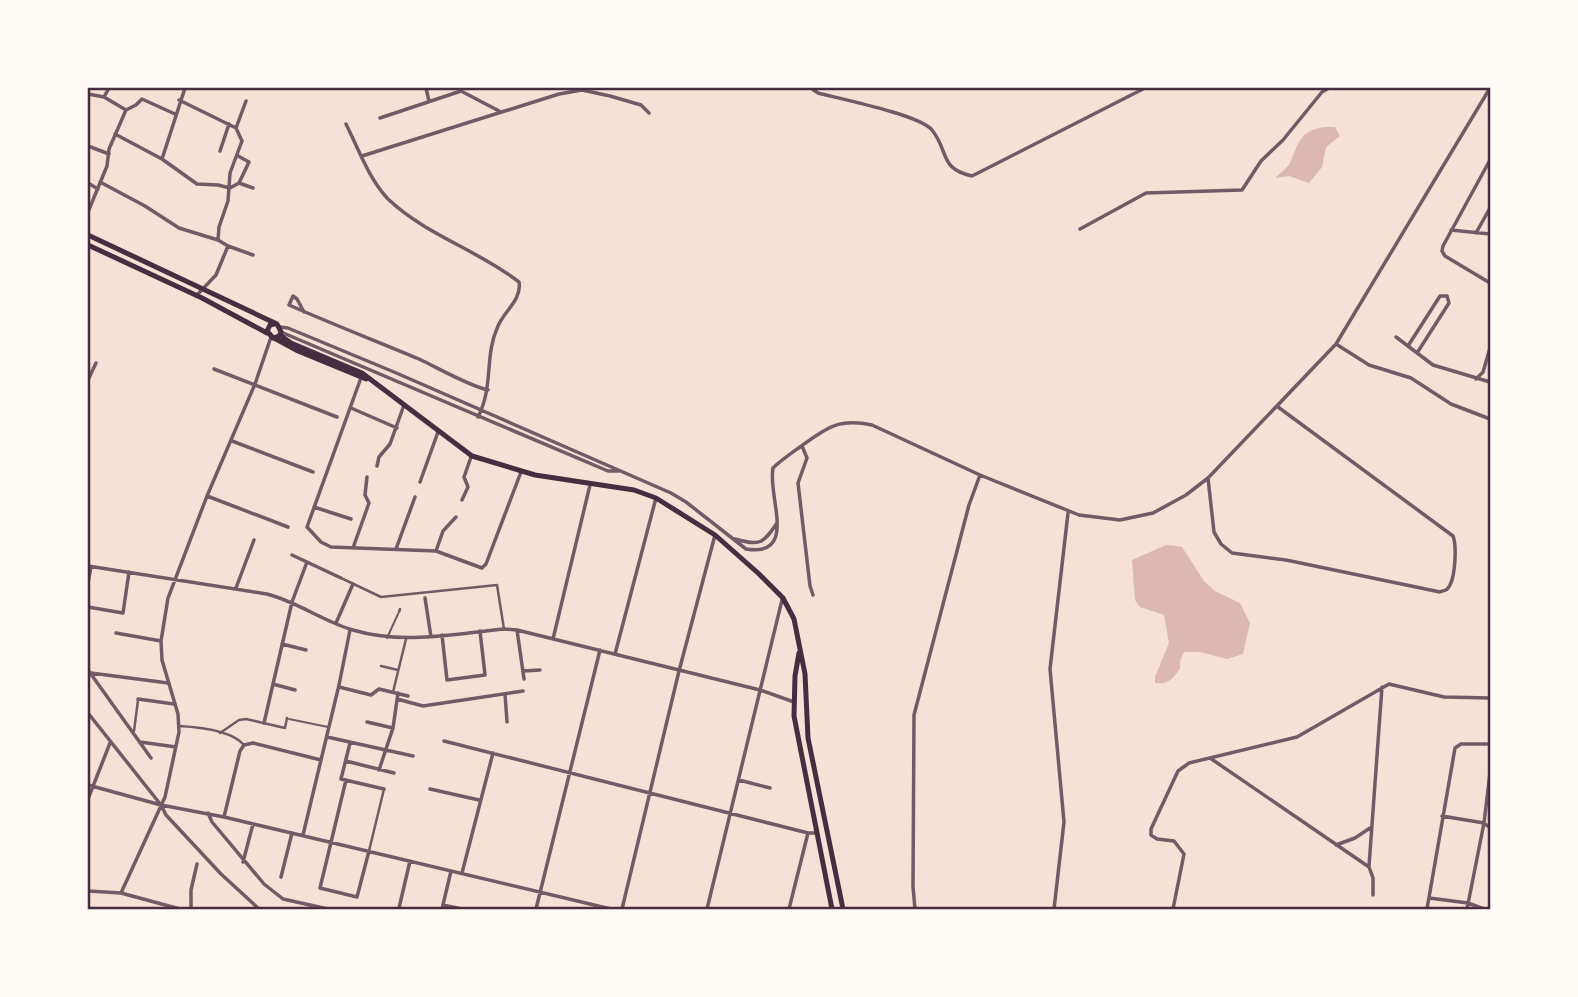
<svg xmlns="http://www.w3.org/2000/svg" width="1578" height="997" font-family="'PT Sans',sans-serif">
<rect width="100%" height="100%" fill="#f7e1d7"/>
<path fill="#dcb8b0" d="M1325 127H1335L1340 136 1326 147 1322 167 1309 183 1289 176 1275 178C1281 173 1288 167 1291 161 1299 141 1301 130 1325 127Z
M1166 545 1182 547 1204 581 1215 591 1240 603 1250 623 1243 654 1227 659 1200 652H1184L1180 661V669C1173 678 1168 685 1155 683V677L1169 643 1164 615 1140 607 1135 600 1132 560Z"/>
<g fill="none" stroke-linecap="round" stroke-linejoin="round">
<path stroke="#755966" stroke-width="2" d="M387 638 398 614
M289 719 328 727"/>
<path stroke="#755966" stroke-width="2.5" d="M341 578 381 597 497 585 504 629
M399 612 400 609
M381 666 398 670
M393 692 406 639
M179 726C198 727 231 730 244 745
M134 731 138 700
M220 733 239 720 246 719 285 728 287 718
M369 851 384 789"/>
<path stroke="#755966" stroke-width="3.5" d="M426 88 429 101
M811 88 818 93C841 99 920 115 932 130 949 151 939 169 972 176L1145 88
M911 88H915
M88 94 104 97 126 110
M104 97 109 88
M179 100 236 128 242 141 230 173 228 201 219 227 218 240
M380 118 461 91 501 112
M346 124C358 148 369 179 388 199 426 235 478 250 519 282 522 300 504 311 498 326 484 356 494 386 478 417
M236 128 246 101
M115 134 162 159 197 184 218 185 230 188 239 183 253 188
M88 146 109 154
M220 151 229 124
M238 156 249 162 239 183
M362 156 559 94 582 90 610 96 641 105 649 113
M162 159 185 88
M1490 160 1443 246 1442 251 1445 256 1490 283
M100 182 145 206 179 228 218 240 228 246 253 255
M88 183 98 189
M88 212 107 166 109 149 126 110 136 105 142 99 175 114
M1080 229 1146 193 1242 190 1261 161 1283 140 1322 92 1329 88
M1451 230 1490 234
M1476 233 1490 208
M196 296 216 275 228 246
M304 312 297 299 293 296 289 305C332 324 376 341 419 359 438 368 469 386 488 390
M280 327 288 328 394 372 671 493 686 502 746 549C799 558 767 495 773 468 781 460 790 454 800 447 826 428 838 418 872 425L980 475 1079 515 1120 520 1153 513 1186 495 1208 478 1336 344 1490 88
M281 332 608 471H619
M1396 337 1433 365 1490 382
M1336 344 1369 365 1411 378 1451 404 1490 419
M1408 346 1440 296H1447L1449 303 1417 353
M214 369 337 417
M362 375 307 527 321 542 331 547 436 551 482 568 486 564 521 472
M1476 379 1483 372 1490 348
M88 380 96 363
M351 408 397 428
M232 441 313 472
M802 446 807 458 798 483 810 586 813 595
M377 466 379 457 390 444 404 405
M1208 478 1214 532 1221 544 1232 553 1286 560 1440 592C1445 590 1447 591 1450 585 1455 576 1457 546 1453 536L1278 407
M420 482 438 432
M207 496 288 527
M462 500 468 487 464 477 471 457
M314 507 351 519
M735 539C760 546 763 544 777 523
M353 548 369 503 365 495 367 477
M396 549 415 497
M436 551 443 531 456 517
M292 555 341 578
M88 566 267 594C298 602 324 622 353 630 403 645 453 634 504 629L517 630 760 690 794 702
M88 583 91 567
M236 588 254 540
M425 598 431 637
M88 607 123 613 129 572
M336 623 353 584
M517 630 524 679
M116 633 161 641
M442 635 447 680 485 675 480 631
M553 639 590 485
M282 644 306 650
M615 654 656 498
M88 670 151 758
M523 671 540 670
M91 673 168 683
M273 684 295 690
M339 687 371 695 379 689 408 696
M505 694 507 722
M138 699 174 704
M397 699 423 706 523 691
M88 713 161 805 166 815 221 874 259 909
M367 722 393 728
M264 723 292 602 307 562
M327 737 413 756
M444 741 808 833
M140 742 176 747
M350 743 341 779 384 789
M1210 758 1369 867 1373 878V895
M346 761 394 773
M379 770 393 728 398 693
M346 780 320 888 357 897 369 851
M739 780 770 788
M88 785 161 805 224 817 611 909
M430 789 479 800
M88 799 110 743
M208 813 212 822 264 884 283 899 328 909
M1442 816 1484 823 1490 828
M224 817 240 751 244 745 253 743 321 760
M303 835 339 685 350 630
M1336 845 1355 838 1370 828
M243 862 253 824
M1369 866 1382 687
M462 873 493 753
M281 877 292 833
M88 891 121 893 180 909
M121 893 165 797 179 732 178 714 162 660 161 641 168 598 207 496 255 384 271 337
M1429 898 1468 903 1484 909
M443 905 462 909
M399 908 410 861
M191 909V890L197 864
M442 909 451 871
M536 909 600 650
M622 909 679 671 715 535
M707 909 782 600
M789 909 808 833H817
M915 909 913 887 914 715 969 505 980 475
M1054 909 1064 822 1050 669 1068 513
M1173 909 1184 854 1174 841 1157 839 1151 835V829L1178 771 1189 763 1297 737 1389 684 1444 697 1490 698
M1427 909 1455 748 1461 744H1490
M1467 909 1484 823 1490 773"/>
<path stroke="#4a2c40" stroke-width="5" d="M88 235 277 324 281 332 279 336 273 338 267 331 270 325 274 324
M88 245 202 298 267 333
M280 335 291 343 362 373 472 456 535 475 634 490 656 498 715 535 758 573 783 598 794 619 805 674 808 738 843 909
M274 338 298 351 366 379
M799 653 795 676 794 716 832 909"/>
</g>
<rect width="1578" height="997" fill="none" stroke="#fffaf5" stroke-width="178"/>
<rect x="89" y="89" width="1400" height="819" fill="none" stroke="#4a2c40" stroke-width="2.5"/>
</svg>
